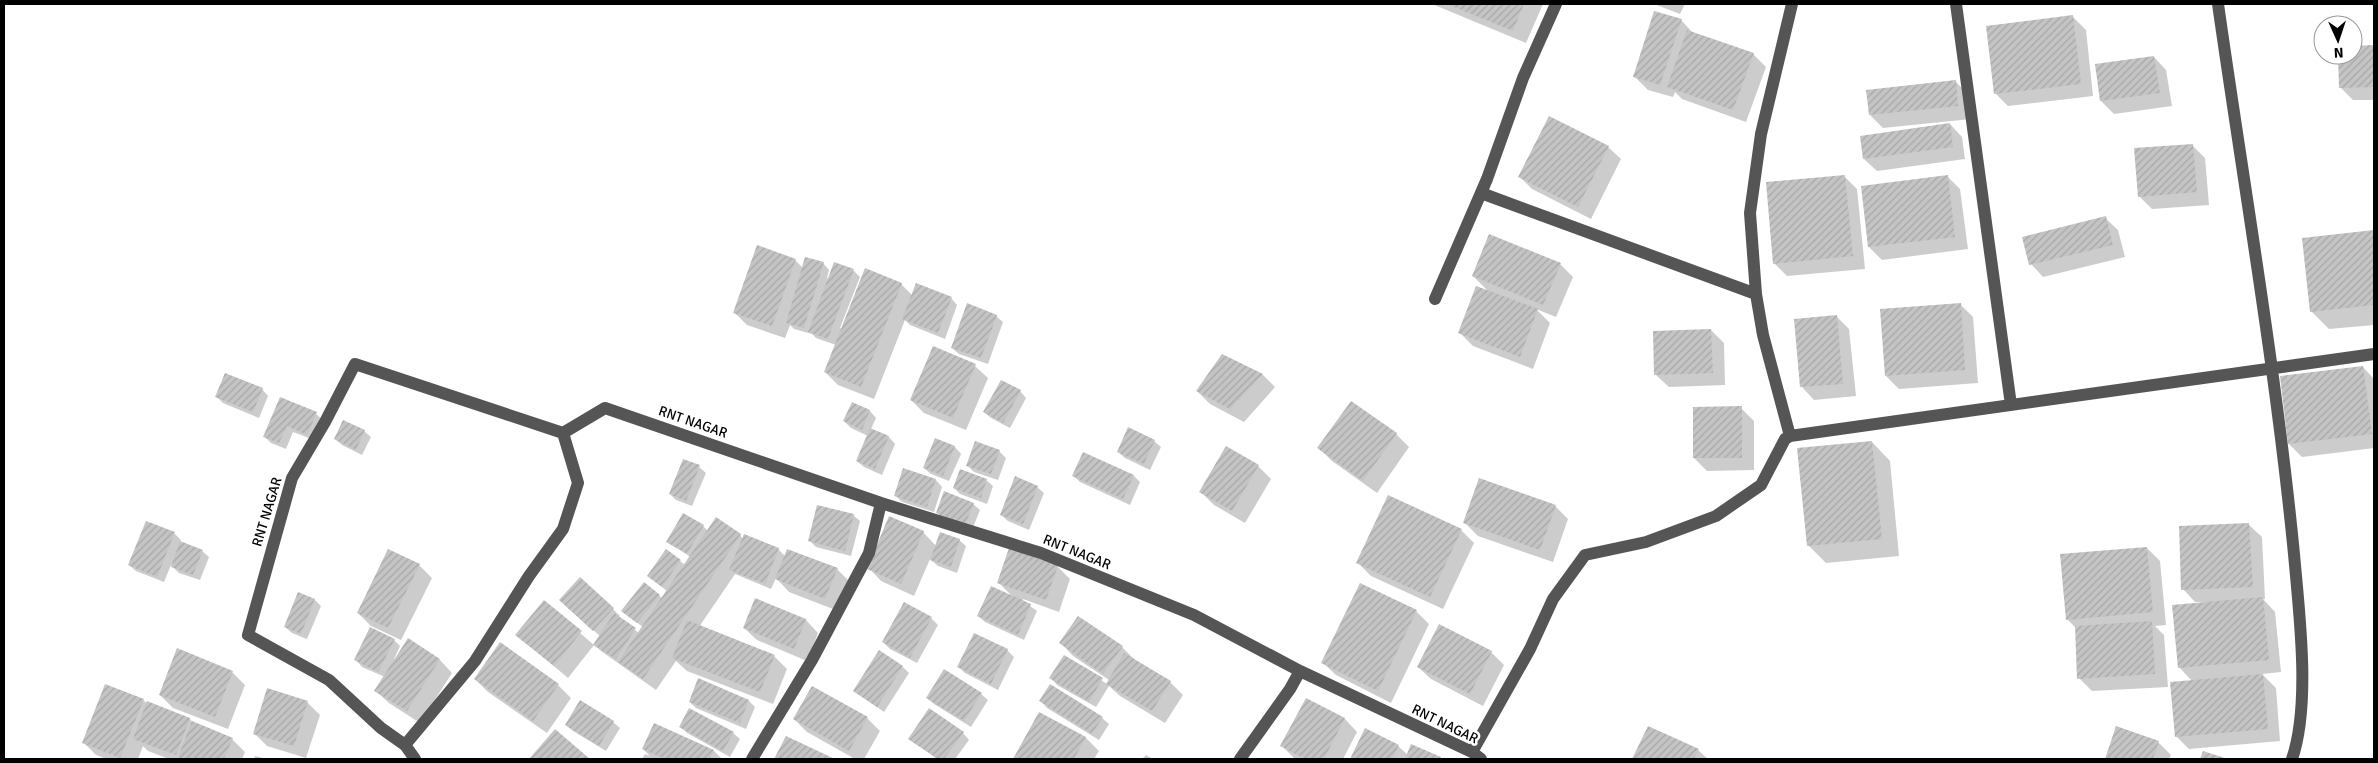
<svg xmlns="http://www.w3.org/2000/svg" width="2378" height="763" font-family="Signika,sans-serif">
<defs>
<pattern id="building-hatch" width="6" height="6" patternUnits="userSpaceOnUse" patternTransform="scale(1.25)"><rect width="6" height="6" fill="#c4c4c4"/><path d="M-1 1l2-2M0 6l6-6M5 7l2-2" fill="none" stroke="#a7a7a7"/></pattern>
</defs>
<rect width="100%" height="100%" fill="#fff"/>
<path fill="#0003" d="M1432 4H1543L1526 43Z
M1654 4H1685L1680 14Z
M2073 17 2086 30 2093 96 2008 106 1995 93Z
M1681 20 1694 34 1753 54 1766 67 1746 122 1682 99 1675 92 1673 97 1648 90 1635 77Z
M2374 46V100H2353L2341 88 2339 55H2353V47Z
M2154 57 2166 70 2172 106 2114 114 2101 101Z
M1955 81 1968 94 1971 119 1883 128 1870 115Z
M1950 124 1962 137 1965 159 1877 171 1864 159Z
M2192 145 2205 158 2209 205 2152 209 2139 196Z
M1608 147 1621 159 1591 219 1532 189 1519 176Z
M1844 176 1857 189 1865 269 1787 276 1774 263Z
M1947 176 1960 189 1968 249 1882 260 1869 247Z
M2105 218 2118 230 2125 257 2043 277 2031 264Z
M2374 232V325L2329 329 2311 311 2303 239Z
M795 260 803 268 823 263 829 270 827 278 829 279 853 270 860 277 840 328 842 329 901 284 912 295 951 298 957 305 945 339 910 325 905 320 874 399 838 385 825 372 836 345 816 338 812 334 794 329 790 325 785 338 747 325 734 312Z
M1560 264 1573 277 1556 317 1536 309 1550 323 1533 369 1473 346 1460 333 1490 293 1473 276Z
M1960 304 1973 317 1978 383 1899 389 1886 376Z
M996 316 1003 322 988 364 959 354 952 348Z
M1836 316 1849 329 1856 396 1814 400 1802 387Z
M1711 330 1724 343 1725 385 1669 387 1656 375Z
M1222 355 1263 375 1275 387 1244 422 1210 404 1197 391Z
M975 366 988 378 966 430 924 413 911 400Z
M2363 367 2374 379V448L2302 457 2289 444Z
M262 389 268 396 259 418 223 403 216 396Z
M1020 391 1026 398 1010 428 991 418 984 412Z
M281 399 316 414 323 420 314 440 293 432 286 449 271 443 265 437Z
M853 404 870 411 876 418 871 429 889 437 895 444 882 475 864 467 857 461 868 436 851 428 844 421Z
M1741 408 1754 421V470L1707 471 1694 458Z
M364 431 371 437 362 455 342 445 335 439Z
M1396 434 1409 447 1377 493 1332 461 1319 448Z
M935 439 955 447 961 454 949 481 931 474 924 468Z
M1154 441 1161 447 1150 470 1125 458 1118 452Z
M1872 442 1890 461 1899 556 1826 563 1808 545Z
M999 451 1006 458 998 480 974 472 967 465Z
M1258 466 1271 479 1245 523 1214 505 1201 492Z
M699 467 706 473 692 506 676 500 670 494Z
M904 470 936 480 942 487 934 512 902 502 895 495Z
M1074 476H1134L1140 482 1130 505 1080 482Z
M986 480 993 486 987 504 960 494 954 488Z
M1037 487 1044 493 1029 530 1008 521 1001 515Z
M973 504 980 510 972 530 943 519 937 512Z
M1555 506 1568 519 1553 562 1478 536 1465 523Z
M853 515 860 521 851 556 816 547 810 541Z
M2249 525 2262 537 2265 599H2263L2275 612 2281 672 2262 674 2276 688 2280 741 2189 749 2176 736 2192 681 2179 667 2206 604V602H2195L2183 589Z
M703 526 708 531 740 535 743 539 778 549 785 556 837 569 850 582 838 611 789 592 776 578 771 589 735 574 699 627 774 656 787 669 773 704 687 671 676 661 656 690 601 651 595 645 601 637 567 607 580 579 613 609 620 616 618 617 639 633 643 627 629 617 644 584 662 598 667 591 648 576 680 561 685 565 690 557 668 541Z
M1461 530 1474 543 1443 609 1371 576 1358 563Z
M923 532 936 546 959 540 966 546 957 573 938 566 930 559 914 596 881 581 869 568Z
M174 533 181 540 180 542 202 551 209 557 200 580 179 573 171 565 164 582 136 571 129 565Z
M2147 548 2160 561 2166 625 2155 626 2164 635 2168 687 2092 691 2079 678 2076 628 2067 619Z
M419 565 432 578 401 640 371 626 358 613Z
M1057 566 1070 579 1059 612 1023 599V601L1037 611 1024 640 985 622 978 616 1013 597 998 582Z
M1361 585 1416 611 1429 624 1391 703 1336 675 1323 663Z
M315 600 321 606 307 639 292 633 285 627Z
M544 602 594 645 568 678 517 635Z
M931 618 938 625 917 663 890 649 883 642Z
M806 620 818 633 807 661 757 640 744 628Z
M394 640 400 646 394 659 396 660 409 640 440 660 452 673 420 723 389 703 376 691 385 677 362 667 356 660Z
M1061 643 1122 647 1135 660 1170 682 1183 695 1165 723 1120 696 1109 686 1096 707 1057 685 1051 678 1064 656 1107 684 1109 680 1073 656Z
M1007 650 1014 657 998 690 965 673 959 667Z
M1491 652 1504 665 1483 706 1431 679 1418 667Z
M903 667 909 673 884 712 854 691Z
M232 672 245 685 228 729 173 708 160 695Z
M475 679 558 685 571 698 547 733 488 692Z
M699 680 749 701 755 707 746 729 696 708 690 702Z
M981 694 988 700 971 727 934 704 927 698Z
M1306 699 1345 719 1357 732 1343 759H1295L1282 746Z
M143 700 148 704 190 719 194 724 232 739 245 752 242 759H169L148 751 143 746 138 759H107L96 755 83 742Z
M1041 701 1102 718 1109 724 1099 740 1047 708Z
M307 702 320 715 306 758 267 746 254 733Z
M1039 713 1086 738 1099 751 1094 759H1014Z
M867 718 880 731 864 759H855L807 732 794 719Z
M613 722 620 728 606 751 573 731 566 725Z
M680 726 733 733 740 739 730 757 687 733Z
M1648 727 1698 750 1708 759H1634Z
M2117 728 2158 742 2171 755 2169 759H2107Z
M1365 730 1398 746 1408 755 1412 746 1442 759H1352Z
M555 731 588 759H531Z
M963 733 969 740 955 759H937L910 739Z
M786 737 832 759H776Z
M643 749 714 751 722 759H642L645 754 650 756Z
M1146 755 1153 759H1142Z
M255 756 267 759H254Z"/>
<path fill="url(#building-hatch)" d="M1447 4H1524L1513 31Z
M1654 11 1682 19 1660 85 1633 77Z
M2073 15 2081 84 1994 94 1986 26Z
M1687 30 1754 53 1733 110 1667 87Z
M2374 45V87L2339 88 2338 55H2353V46Z
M2154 56 2160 93 2100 101 2095 64Z
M1956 80 1958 106 1869 115 1866 90Z
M1549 116 1609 146 1578 207 1518 177Z
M1950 123 1953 147 1863 159 1860 136Z
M2193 144 2197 192 2138 197 2134 148Z
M1845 175 1853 256 1773 264 1766 182Z
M1948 175 1955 237 1868 247 1861 186Z
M2106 216 2113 245 2029 265 2022 237Z
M2374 230V305L2310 312 2302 238Z
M1489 234 1561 263 1543 305 1472 276Z
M757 245 796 259 772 326 733 313Z
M805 257 824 262 804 328 786 323Z
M834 262 854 269 828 339 808 332Z
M865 268 902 283 861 387 824 372Z
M916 283 952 297 938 333 902 319Z
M1476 286 1538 309 1520 357 1458 333Z
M967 303 997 315 981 358 951 348Z
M1961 303 1965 370 1885 376 1880 309Z
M1837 315 1843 384 1800 387 1794 319Z
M1711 329 1713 373 1654 375 1653 331Z
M933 346 976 364 953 418 910 400Z
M1222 354 1263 374 1230 409 1196 391Z
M2363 366 2372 434 2288 444 2280 376Z
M225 373 263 388 253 412 215 397Z
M1001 380 1021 390 1003 423 983 412Z
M280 397 317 412 307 435 287 426 279 443 263 437Z
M1351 401 1397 433 1363 481 1317 448Z
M852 402 870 410 862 430 843 421Z
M1742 406V458H1693V407Z
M343 420 365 430 356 450 334 439Z
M1128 427 1155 440 1144 464 1117 452Z
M870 428 889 436 875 469 856 461Z
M935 438 955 446 943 476 923 468Z
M975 441 1000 450 991 474 966 466Z
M1872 441 1882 539 1807 546 1797 448Z
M1226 446 1259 465 1232 511 1199 492Z
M1083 452 1134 475 1123 499 1072 476Z
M683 459 700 465 686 501 669 494Z
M903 468 936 479 927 507 894 496Z
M960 469 987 479 981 498 953 488Z
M1015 476 1038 486 1023 524 1000 515Z
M1479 478 1556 505 1540 550 1463 523Z
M944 491 974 503 965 525 936 513Z
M1388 495 1462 529 1430 597 1356 563Z
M817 505 854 514 845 551 808 541Z
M683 513 704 525 687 554 666 542Z
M889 516 924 531 901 584 867 569Z
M716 517 741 534 643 679 618 662Z
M146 521 175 532 157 577 128 565Z
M2249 523 2253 587 2181 590 2179 526Z
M940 532 960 539 951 567 930 560Z
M744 534 779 548 765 584 729 570Z
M180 541 203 550 193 575 171 567Z
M2147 547 2153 612 2066 620 2060 554Z
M1009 548 1058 565 1046 600 997 583Z
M388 549 420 564 388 628 357 613Z
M666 549 681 560 662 587 647 576Z
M787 549 838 568 825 599 775 579Z
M580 577 614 608 593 631 559 600Z
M644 582 660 595 637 623 621 611Z
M1360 583 1417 610 1378 691 1321 663Z
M991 586 1031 604 1018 635 977 616Z
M298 592 315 599 301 634 284 627Z
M2263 597 2269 660 2178 668 2172 605Z
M755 598 806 619 794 649 743 628Z
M544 600 582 631 554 666 515 635Z
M904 602 932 617 910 658 882 642Z
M614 613 636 628 616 659 593 645Z
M1078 616 1123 646 1103 674 1059 643Z
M687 620 775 655 760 692 672 658Z
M2152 621 2155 674 2077 679 2075 626Z
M1439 624 1492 651 1470 694 1417 667Z
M370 627 395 639 378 672 354 660Z
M974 633 1008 649 991 684 957 667Z
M408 638 440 659 407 711 374 691Z
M500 642 559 684 533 721 474 679Z
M177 648 233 671 215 717 159 695Z
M879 650 903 666 877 707 853 691Z
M1124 653 1171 681 1152 711 1106 684Z
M1064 655 1103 678 1089 702 1049 678Z
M944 669 982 693 964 721 926 698Z
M2263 674 2268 729 2175 737 2170 682Z
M698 678 749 700 740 723 689 702Z
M105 684 144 699 120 758 82 743Z
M1050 684 1103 717 1092 734 1039 701Z
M812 686 868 717 849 751 793 719Z
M267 688 308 701 294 746 253 734Z
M1306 698 1345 718 1324 759H1305L1280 746Z
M580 700 614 721 599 746 565 725Z
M147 701 190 718 176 755 133 739Z
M689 708 734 732 723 751 679 727Z
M929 708 964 732 944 759H938L908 739Z
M1039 712 1086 737 1074 759H1013Z
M192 721 233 738 224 759H183L178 757Z
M654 723 714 750 710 759H665L642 749Z
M1648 726 1699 749 1694 759H1632Z
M2116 726 2159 741 2153 759H2105Z
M1365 728 1399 745 1392 759H1350Z
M555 729 590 759H529Z
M786 736 835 759H774Z
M1411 744 1441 757 1440 759H1405Z
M2203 751 2228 759H2200Z"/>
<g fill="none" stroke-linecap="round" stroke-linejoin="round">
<path stroke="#555" stroke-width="12" d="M1956 4 2011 405
M2218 4C2244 187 2276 370 2294 554 2299 612 2311 704 2292 759
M1481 193 1756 294
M1435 299 1487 179 1523 78 1556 4
M1790 436 1763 335 1756 294 1750 213 1761 134 1792 4
M405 745 475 661 529 576 563 529 578 483 563 433
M1472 752 1530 649 1553 599 1585 555 1646 542 1716 516 1761 485 1785 439 1790 436 2374 354
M415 759 405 745 381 728 329 680 248 635 292 478 325 422 355 364 563 433 605 408 881 503 1041 553 1194 615 1300 671 1472 752 1481 759
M752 759 812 660 869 553 881 503
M1240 759 1290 689 1300 671"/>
</g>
<g text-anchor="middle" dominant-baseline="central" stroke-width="5" stroke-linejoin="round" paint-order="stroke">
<g font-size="14" fill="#000" stroke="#fff">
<text transform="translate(693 422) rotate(19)">RNT NAGAR</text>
<text transform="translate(267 512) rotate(-73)">RNT NAGAR</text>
<text transform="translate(1077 552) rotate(22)">RNT NAGAR</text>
<text transform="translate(1445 724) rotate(26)">RNT NAGAR</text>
</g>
</g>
<rect width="2378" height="763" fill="none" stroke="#000000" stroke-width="10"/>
<g transform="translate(2338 40) rotate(177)"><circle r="24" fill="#ffffff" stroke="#999999"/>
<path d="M0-4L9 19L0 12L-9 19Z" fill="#000000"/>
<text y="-8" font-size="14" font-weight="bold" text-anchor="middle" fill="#000000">N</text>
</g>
</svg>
